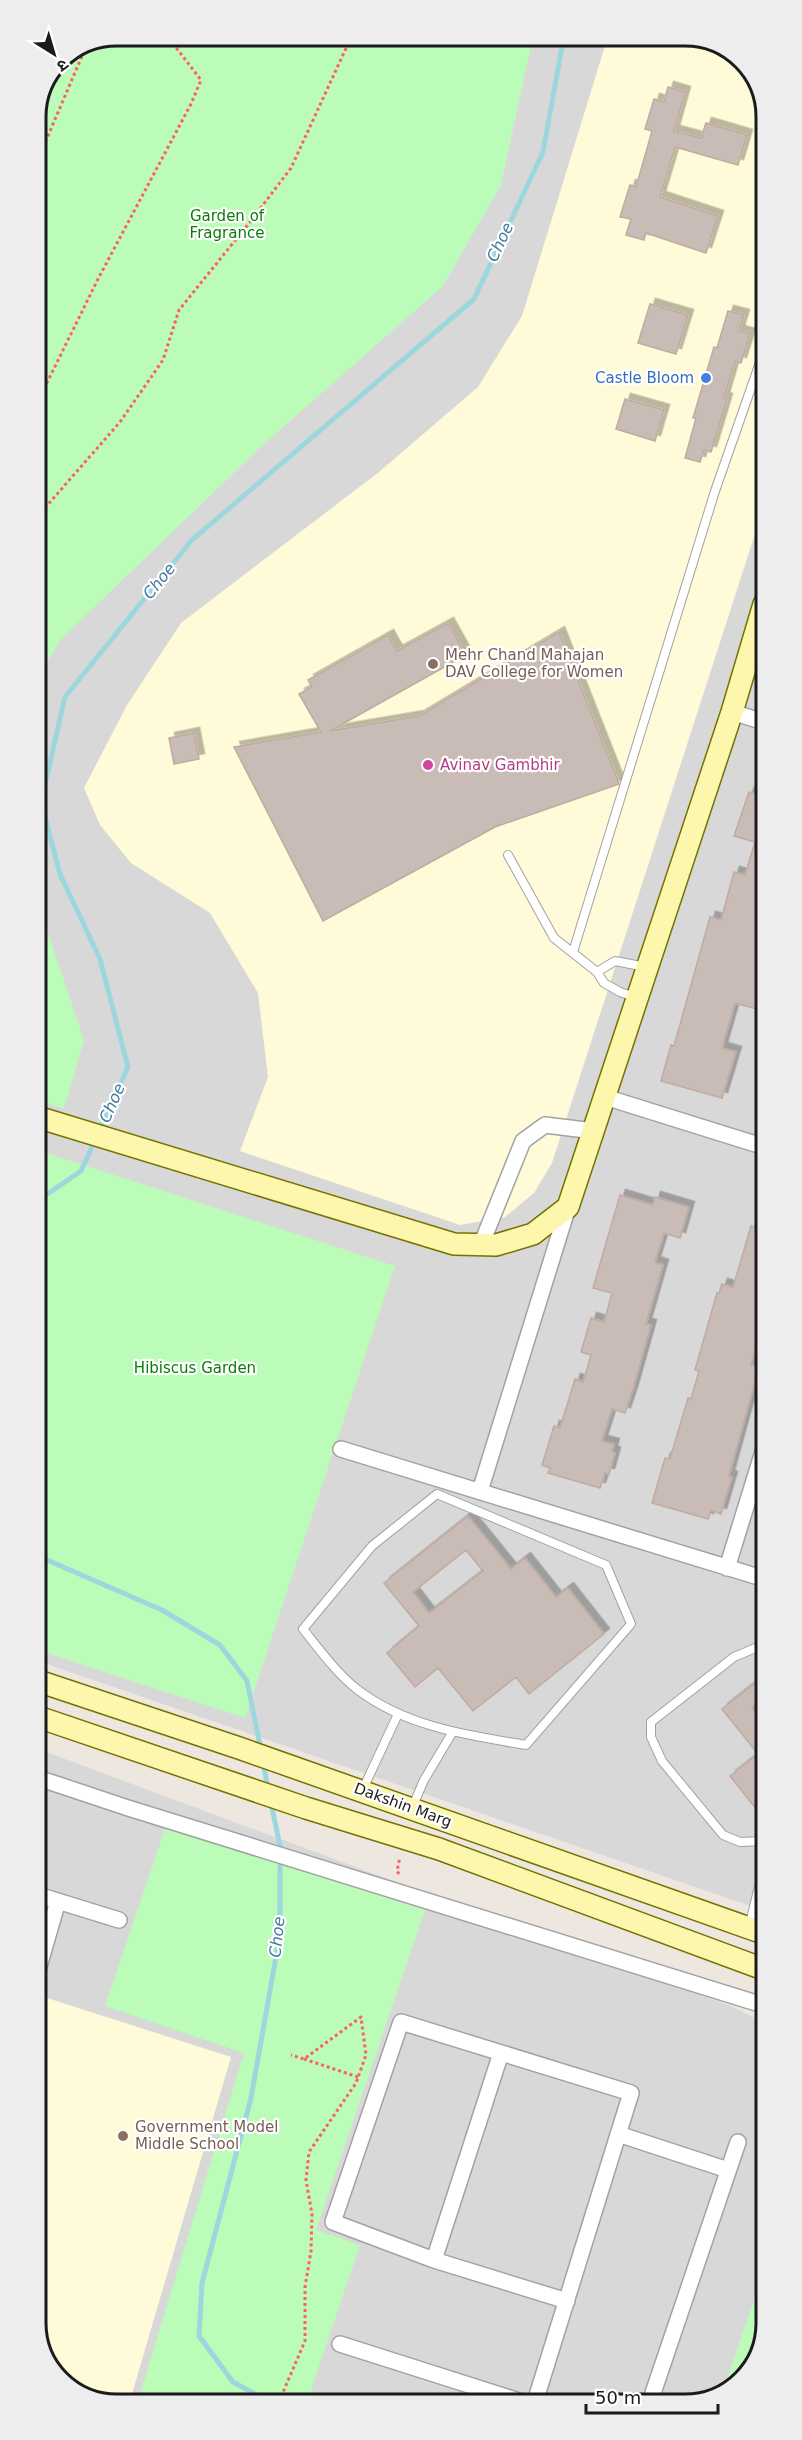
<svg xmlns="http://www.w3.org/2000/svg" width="802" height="2440" font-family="'DejaVu Sans','Noto Sans Devanagari',sans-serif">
<defs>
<filter id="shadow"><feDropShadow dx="5.5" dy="-5.5" stdDeviation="0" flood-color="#0004"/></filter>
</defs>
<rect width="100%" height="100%" fill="#ede7e0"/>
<path fill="#d9d8d8" d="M117 36H690L738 56 763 97 765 1911 38 1661 36 112 60 60Z
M38 1749 728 2005 766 2023V2323L749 2372 705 2401 112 2404 64 2384 39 2343Z"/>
<path fill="#fffad7" d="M608 36H690L738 56 763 97 764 506 552 1163 534 1193 505 1217 460 1225 240 1151 268 1077 258 993 210 913 131 863 100 825 84 788 127 705 181 623 379 472 478 387 522 316Z
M44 1997 231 2057 129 2404H112L64 2384 39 2343V2235L45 2216 39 2214 38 2014Z"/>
<path fill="#bbfcb8" d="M117 36H533L501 185 443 286 264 444 60 640 37 680 36 112 60 60Z
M37 900 84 1040 64 1109 37 1100Z
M37 1150 395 1266 245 1718 38 1650Z
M168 1820 426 1907 316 2230 360 2245 311 2390 331 2403 137 2404 244 2053 105 2006Z
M766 2264V2323L749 2372 724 2389Z"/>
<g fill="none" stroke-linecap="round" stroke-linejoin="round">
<path stroke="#9dd7de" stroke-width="5" d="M99 1130 128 1067 100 959 60 874 41 802 65 697 192 540 474 299 543 152 564 36
M37 1201 81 1171 96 1138
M38 1556 162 1610 220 1645 247 1681 261 1750
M263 1762 268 1788
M271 2403 233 2382 199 2336 202 2283 251 2098 280 1934V1846L271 1803"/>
</g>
<path fill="#c9bcb6" stroke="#c0aba1" stroke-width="1.5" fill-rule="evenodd" filter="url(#shadow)" d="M668 87 685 92 674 131 701 138 706 123 747 135 738 165 675 147 660 197 718 216 706 253 646 233 644 240 626 235 631 219 620 217 630 185 636 187 652 131 645 129 654 99 664 102Z
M650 304 688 315 676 354 638 343Z
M728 311 744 315 739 331 750 334 741 363 735 361 724 398 727 399 711 452 704 450 700 462 685 458 696 418H693L714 347 717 348Z
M625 399 664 410 655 441 616 429Z
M448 623 466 655 330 731 419 716 559 632 619 784 495 827 323 921 234 747 321 732 299 694 312 687 308 680 388 635 397 651Z
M194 733 199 759 174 764 169 738Z
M749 792 764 797V1011L735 1003 722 1048 736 1052 722 1098 661 1081 671 1045 674 1046 710 917 721 920 734 872 745 875 755 842 734 836Z
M620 1195 653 1205 655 1197 689 1207 680 1238 664 1233 655 1262 663 1265 646 1324 651 1325 633 1389 625 1413 612 1409 602 1441 614 1444 612 1451 615 1453 609 1474 605 1473 600 1488 548 1473 550 1468 542 1465 554 1426 560 1428 575 1379 583 1382 591 1355 581 1352 591 1318 604 1322 612 1293 593 1288Z
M751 1226 765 1230V1341L758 1339 751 1365 759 1367 729 1476 732 1477 721 1514 711 1510 708 1519 652 1503 665 1458 670 1459 688 1398 691 1399 699 1371 695 1370 717 1293H719L722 1284 733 1287Z
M468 1516 511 1569 525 1558 556 1597 568 1588 604 1634 529 1694 516 1677 473 1711 438 1668 415 1687 387 1653 419 1626 384 1583ZM466 1550 483 1571 429 1613 413 1592Z
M765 1675V1696L752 1707 765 1725V1820L730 1776 758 1754 722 1709Z"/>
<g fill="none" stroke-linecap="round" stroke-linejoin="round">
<g stroke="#a2a2a2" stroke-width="10">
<path id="lane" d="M508 855 554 938 597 972 604 983 620 992 635 997
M573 952 715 491 764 351
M597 972 615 961 646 967
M437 1494 606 1565 631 1624 526 1745C467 1735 407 1727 358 1690 337 1674 319 1649 303 1629L372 1546Z
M765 1644 734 1657 651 1722V1737L662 1761 723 1835 740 1842 765 1841
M363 1789 398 1714
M412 1808 424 1780 452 1733
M749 1927 765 1862"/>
</g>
<g stroke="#a2a2a2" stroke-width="18">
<path id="street" d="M732 712 764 722
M605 1097 765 1147
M481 1245 523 1141 545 1125 594 1131
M341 1449 765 1579
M480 1491 568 1207
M727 1568 765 1445
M38 1778 128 1808 766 2006
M38 1895 119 1920
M38 1970 58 1901
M618 2134 728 2170
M434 2260 501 2053
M340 2344 522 2402
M535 2402 631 2093 401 2022 333 2222 434 2260 567 2301
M650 2402 738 2142"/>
</g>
<g stroke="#747300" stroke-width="24">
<path id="secondary" d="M37 1117 454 1244 496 1245 533 1234 568 1207 732 712 764 604
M38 1681 239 1748 766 1934
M38 1717 306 1808 439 1849 766 1970"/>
</g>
<path stroke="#ff5f62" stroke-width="3" stroke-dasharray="3 3" stroke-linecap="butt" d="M36 164 85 49
M36 405 98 279 191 104 201 80 167 36
M37 517 120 422 163 360 179 310 250 222 291 168 348 44 346 36
M399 1874 397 1871 400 1857
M304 2059 358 2077
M281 2397 305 2341V2287L311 2251 312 2214 306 2180 309 2152 356 2083 366 2055 361 2017 304 2059 291 2055"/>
<use href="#lane" stroke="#fff" stroke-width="8"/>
<use href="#street" stroke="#fff" stroke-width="15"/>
<use href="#secondary" stroke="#fdf7ae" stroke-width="21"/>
</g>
<circle fill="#3f7fe0" stroke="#fff" stroke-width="2" cx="706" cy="378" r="6"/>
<g fill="#8d6e63" stroke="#fff" stroke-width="2">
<circle cx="433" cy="664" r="6"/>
<circle cx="123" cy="2136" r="6"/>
</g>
<circle fill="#d1479c" stroke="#fff" stroke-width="2" cx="428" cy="765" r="6"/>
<g text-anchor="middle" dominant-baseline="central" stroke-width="4.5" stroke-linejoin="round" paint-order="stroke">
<g font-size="15" fill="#0a7d05" stroke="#fff">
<text x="227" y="216">Garden of<tspan x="227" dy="17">Fragrance</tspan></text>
<text x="195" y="1368">Hibiscus Garden</text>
</g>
<g font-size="15" fill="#366cbe" stroke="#fff" text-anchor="end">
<text x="694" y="378">Castle Bloom</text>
</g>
<g font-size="15" fill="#785e54" stroke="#fff" text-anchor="start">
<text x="445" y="655">Mehr Chand Mahajan<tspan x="445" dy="17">DAV College for Women</tspan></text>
<text x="135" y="2127">Government Model<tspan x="135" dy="17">Middle School</tspan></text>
</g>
<g font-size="15" fill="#b23c85" stroke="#fff" text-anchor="start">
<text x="440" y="765">Avinav Gambhir</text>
</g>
<g font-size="15" fill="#1b1b1b" stroke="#fff">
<text transform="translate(403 1805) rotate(20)">Dakshin Marg</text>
</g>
<g font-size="16" font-style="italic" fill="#3f7a9f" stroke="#fff">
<text transform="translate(500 242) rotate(-65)">Choe</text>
<text transform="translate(159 581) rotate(-51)">Choe</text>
<text transform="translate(112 1103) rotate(-66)">Choe</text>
<text transform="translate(277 1937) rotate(-84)">Choe</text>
</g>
</g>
<path d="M0 0H802V2440H0ZM117 46H685A71 71 0 0 1 756 117V2323A71 71 0 0 1 685 2394H117A71 71 0 0 1 46 2323V117A71 71 0 0 1 117 46Z" fill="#ededed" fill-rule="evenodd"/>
<path fill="none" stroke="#1b1b1b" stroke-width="3" d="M117 46H685A71 71 0 0 1 756 117V2323A71 71 0 0 1 685 2394H117A71 71 0 0 1 46 2323V117A71 71 0 0 1 117 46Z"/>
<g transform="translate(54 54) rotate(143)" stroke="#ffffff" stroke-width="4.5" paint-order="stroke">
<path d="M0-4.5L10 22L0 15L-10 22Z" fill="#1b1b1b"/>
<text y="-9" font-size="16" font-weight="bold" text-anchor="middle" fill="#1b1b1b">उ</text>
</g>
<path d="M586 2404v9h132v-9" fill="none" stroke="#1b1b1b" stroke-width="3"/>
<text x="595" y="2404" font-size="18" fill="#1b1b1b" stroke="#ffffff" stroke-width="4.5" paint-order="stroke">50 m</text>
</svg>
